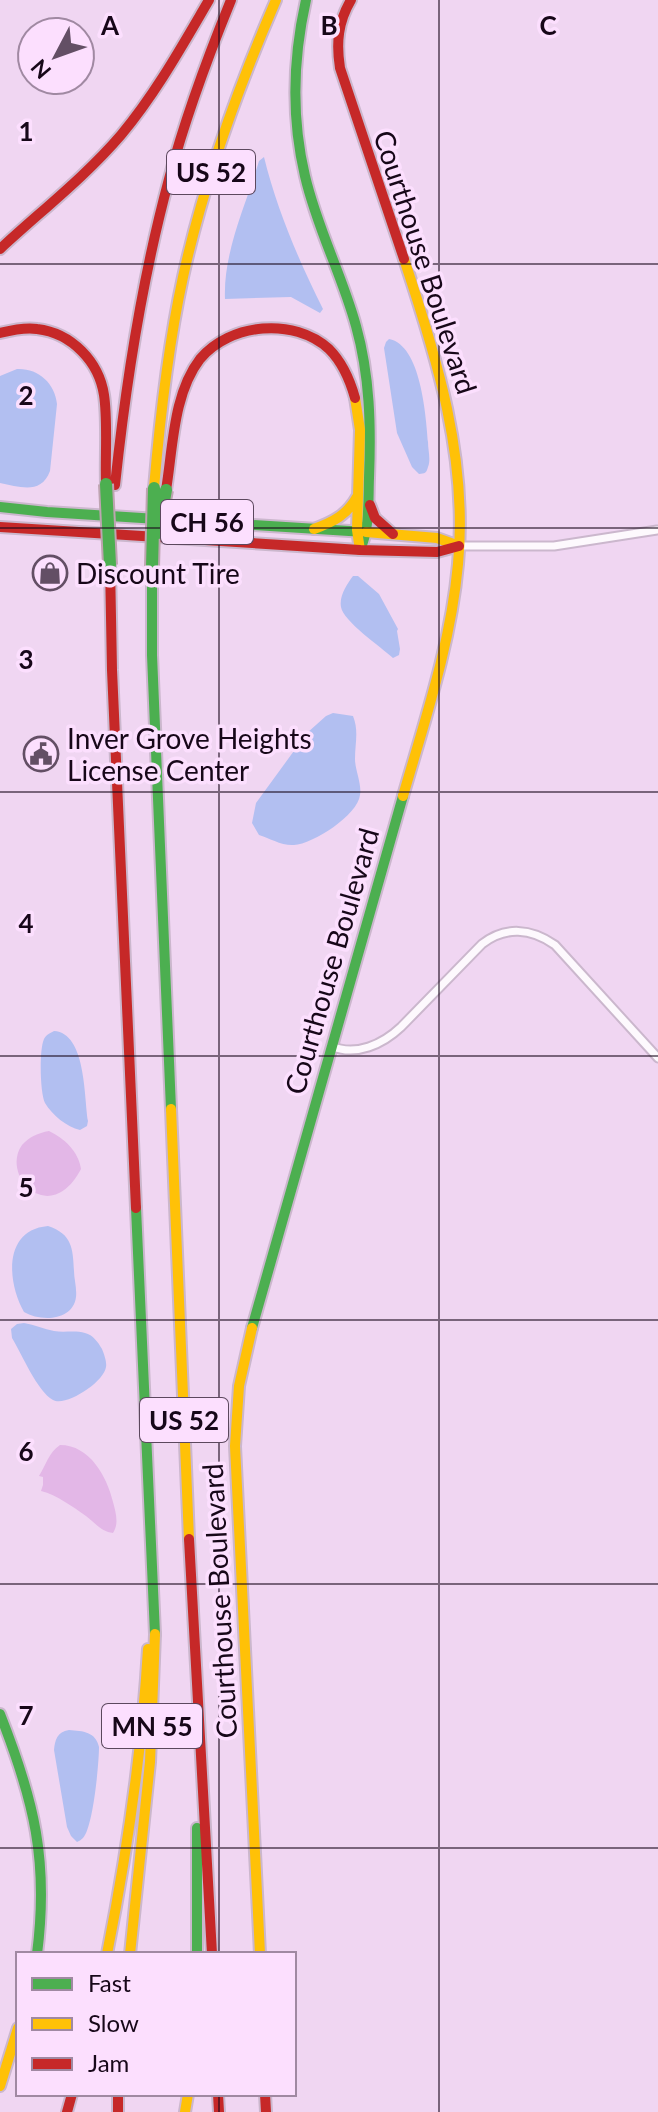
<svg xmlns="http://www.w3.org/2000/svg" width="658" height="2112" font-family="Lato,sans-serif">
<rect width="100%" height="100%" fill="#f0d6f2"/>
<path fill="#e3b7e7" d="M49 1131C64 1138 79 1152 81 1169 50 1228 0 1176 22 1145 29 1137 38 1133 49 1131Z
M60 1445C90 1445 107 1477 113 1502 116 1513 119 1524 113 1533 102 1532 95 1523 86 1516 73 1507 57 1495 41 1491L43 1485V1477L39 1476C46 1465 49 1452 60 1445Z"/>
<path fill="#b2bff1" d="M264 157C277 210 299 261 323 309L320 313 291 297 225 299C223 252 246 205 259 161Z
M389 339C421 345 426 416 428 442 428 450 431 460 428 467 426 474 425 473 419 474L412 467 397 433 384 348 386 342Z
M17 369C38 368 55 383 57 404L50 471C41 495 20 487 0 483V376Z
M353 576H358L379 594 398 629 397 631 400 649 399 655 393 658C381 647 343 621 341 607 339 596 347 584 353 576Z
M333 713 353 716C359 731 355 743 355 759 355 770 362 784 360 795 358 815 313 844 294 845 282 846 269 838 259 835L252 823 256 803 307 733 326 716Z
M54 1031C86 1033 84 1096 88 1121L87 1126 80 1130C67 1127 52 1115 45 1103 40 1093 39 1050 44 1039 47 1034 49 1034 54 1031Z
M48 1226C72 1234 73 1248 74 1271 74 1279 77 1288 76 1297 73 1321 41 1322 24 1312 7 1282 3 1230 48 1226Z
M24 1323C35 1325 44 1329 54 1331 64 1333 75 1330 85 1333 93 1335 98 1342 102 1349 104 1354 107 1362 106 1367 104 1382 66 1407 53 1400 37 1391 22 1354 12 1338L11 1329 17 1324Z
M69 1730C83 1731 96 1732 99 1747 99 1764 93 1828 83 1838 81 1840 79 1841 77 1842L71 1836 67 1827 54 1750C55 1740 57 1732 69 1730Z"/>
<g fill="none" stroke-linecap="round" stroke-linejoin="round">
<g stroke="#cbb7cd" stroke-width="11">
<path id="street" d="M459 546H554L657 530
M331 1046C356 1057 383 1044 401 1027L482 944C505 926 531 928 555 945L658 1058"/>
</g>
<g stroke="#cbb7cd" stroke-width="14">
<path id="fast" d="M306 0C293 58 291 117 305 176 317 228 342 275 356 326 370 376 371 426 369 478 368 503 370 527 360 550
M0 507 47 512 365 532
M152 568V655L171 1109
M136 1208 155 1634
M252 1328 403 796
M0 1714C34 1800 49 1861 37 1954
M197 1828V1954"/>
</g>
<g stroke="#cbb7cd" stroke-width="14">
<path id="slow" d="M355 398 360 430 357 530 360 550
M154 488C160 417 168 346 183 277 204 181 237 90 276 0
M314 529C333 522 347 515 357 497
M366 532 437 538 459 546
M403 796C425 720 451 643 458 564 468 459 437 358 404 259
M171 1109 189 1539
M252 1328 239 1386 235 1446 260 1954
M107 1954C127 1853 142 1752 148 1649
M130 1954 150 1762 155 1634
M0 2086 18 2028
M185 2112 188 2094"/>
</g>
<g stroke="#cbb7cd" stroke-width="14">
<path id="jam" d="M351 0C338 22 336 43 340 68L404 259
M0 249C41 211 85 177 121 135 156 93 182 46 209 0
M0 333C12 330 25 327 37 329 72 333 99 362 104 395 108 421 105 457 106 484
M115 485C126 381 142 279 169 179 185 118 207 59 231 0
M166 490C173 448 173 394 200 359 230 323 294 317 329 349 342 362 350 380 355 398
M370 505 375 518 393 534
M0 527 360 550
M360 550 437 552 459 546
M110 565 112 670 136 1208
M189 1539 212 1954
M118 2094V2112
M218 2094 219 2112
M265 2094 266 2112
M67 2112 72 2094"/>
</g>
<use href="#street" stroke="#fdf9fd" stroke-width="7"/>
<use href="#fast" stroke="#4caf50" stroke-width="10"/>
<use href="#slow" stroke="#ffc107" stroke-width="10"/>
<use href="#jam" stroke="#c62828" stroke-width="10"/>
<g stroke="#bea4b1" stroke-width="16" stroke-linecap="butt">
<path id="fast-bridge" d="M106 484 110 565
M158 533 166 490
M152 568 154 488"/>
</g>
<use href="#fast-bridge" stroke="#4caf50" stroke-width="12"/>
</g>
<path fill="none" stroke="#170719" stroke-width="2" stroke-opacity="0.55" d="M219 0V1954M439 0V2112M0 264H658M0 528H658M0 792H658M0 1056H658M0 1320H658M0 1584H658M0 1848H658M219 2094V2112"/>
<defs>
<g id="shop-ring" transform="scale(1.8)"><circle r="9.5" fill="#fcdffe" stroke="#634f65" stroke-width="1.5"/><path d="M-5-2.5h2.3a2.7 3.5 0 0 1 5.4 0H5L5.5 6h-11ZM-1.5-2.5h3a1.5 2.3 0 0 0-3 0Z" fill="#634f65"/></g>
<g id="civic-ring" transform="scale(1.8)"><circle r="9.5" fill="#fcdffe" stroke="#634f65" stroke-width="1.5"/><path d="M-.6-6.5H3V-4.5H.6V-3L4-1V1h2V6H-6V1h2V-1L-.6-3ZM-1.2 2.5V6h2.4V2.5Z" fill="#634f65"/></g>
</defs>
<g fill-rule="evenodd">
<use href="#shop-ring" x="50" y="573"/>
<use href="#civic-ring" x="41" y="754"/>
</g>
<g text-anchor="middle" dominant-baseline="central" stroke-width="7" stroke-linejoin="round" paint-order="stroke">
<g fill="#fcdffe" stroke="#5c485e" stroke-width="2">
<rect x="167" y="150" width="88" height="44" rx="6"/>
<rect x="161" y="500" width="92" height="44" rx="6"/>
<rect x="140" y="1398" width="88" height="44" rx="6"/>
<rect x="102" y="1704" width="100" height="44" rx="6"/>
</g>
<g font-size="26" font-weight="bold" fill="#170719">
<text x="211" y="172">US 52</text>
<text x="207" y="522">CH 56</text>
<text x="184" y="1420">US 52</text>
<text x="152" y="1726">MN 55</text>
</g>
<g font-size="28" fill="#170719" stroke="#fcdffe">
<text transform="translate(426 262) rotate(72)">Courthouse Boulevard</text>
<text transform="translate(331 961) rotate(-74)">Courthouse Boulevard</text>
<text transform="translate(219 1601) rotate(-93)">Courthouse Boulevard</text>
</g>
<g font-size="28" fill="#170719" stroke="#fcdffe" text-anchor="start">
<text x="76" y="573">Discount Tire</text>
<text x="67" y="738">Inver Grove Heights<tspan x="67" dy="32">License Center</tspan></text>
</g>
</g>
<g font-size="26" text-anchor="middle" font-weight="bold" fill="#170719" stroke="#fcdffe" stroke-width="7" stroke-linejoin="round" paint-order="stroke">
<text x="110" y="35">A</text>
<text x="329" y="35">B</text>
<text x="548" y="35">C</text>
<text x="26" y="141">1</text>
<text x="26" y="405">2</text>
<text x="26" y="669">3</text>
<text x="26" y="933">4</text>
<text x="26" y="1197">5</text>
<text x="26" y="1461">6</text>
<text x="26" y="1725">7</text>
</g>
<rect x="16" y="1952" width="280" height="144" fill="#fcdffe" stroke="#a089a2" stroke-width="2"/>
<rect x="32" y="1978" width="40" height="12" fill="#4caf50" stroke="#a089a2" stroke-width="2"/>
<text x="88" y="1992" font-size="24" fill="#170719">Fast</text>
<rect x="32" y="2018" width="40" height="12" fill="#ffc107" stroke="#a089a2" stroke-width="2"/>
<text x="88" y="2032" font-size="24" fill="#170719">Slow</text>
<rect x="32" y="2058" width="40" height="12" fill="#c62828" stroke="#a089a2" stroke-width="2"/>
<text x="88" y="2072" font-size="24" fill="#170719">Jam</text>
<g transform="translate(56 56) rotate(229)"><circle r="38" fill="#fcdffe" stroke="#a089a2" stroke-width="2"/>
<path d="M0-6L14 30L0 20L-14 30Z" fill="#634f65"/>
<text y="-12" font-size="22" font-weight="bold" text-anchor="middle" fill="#170719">N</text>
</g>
</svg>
